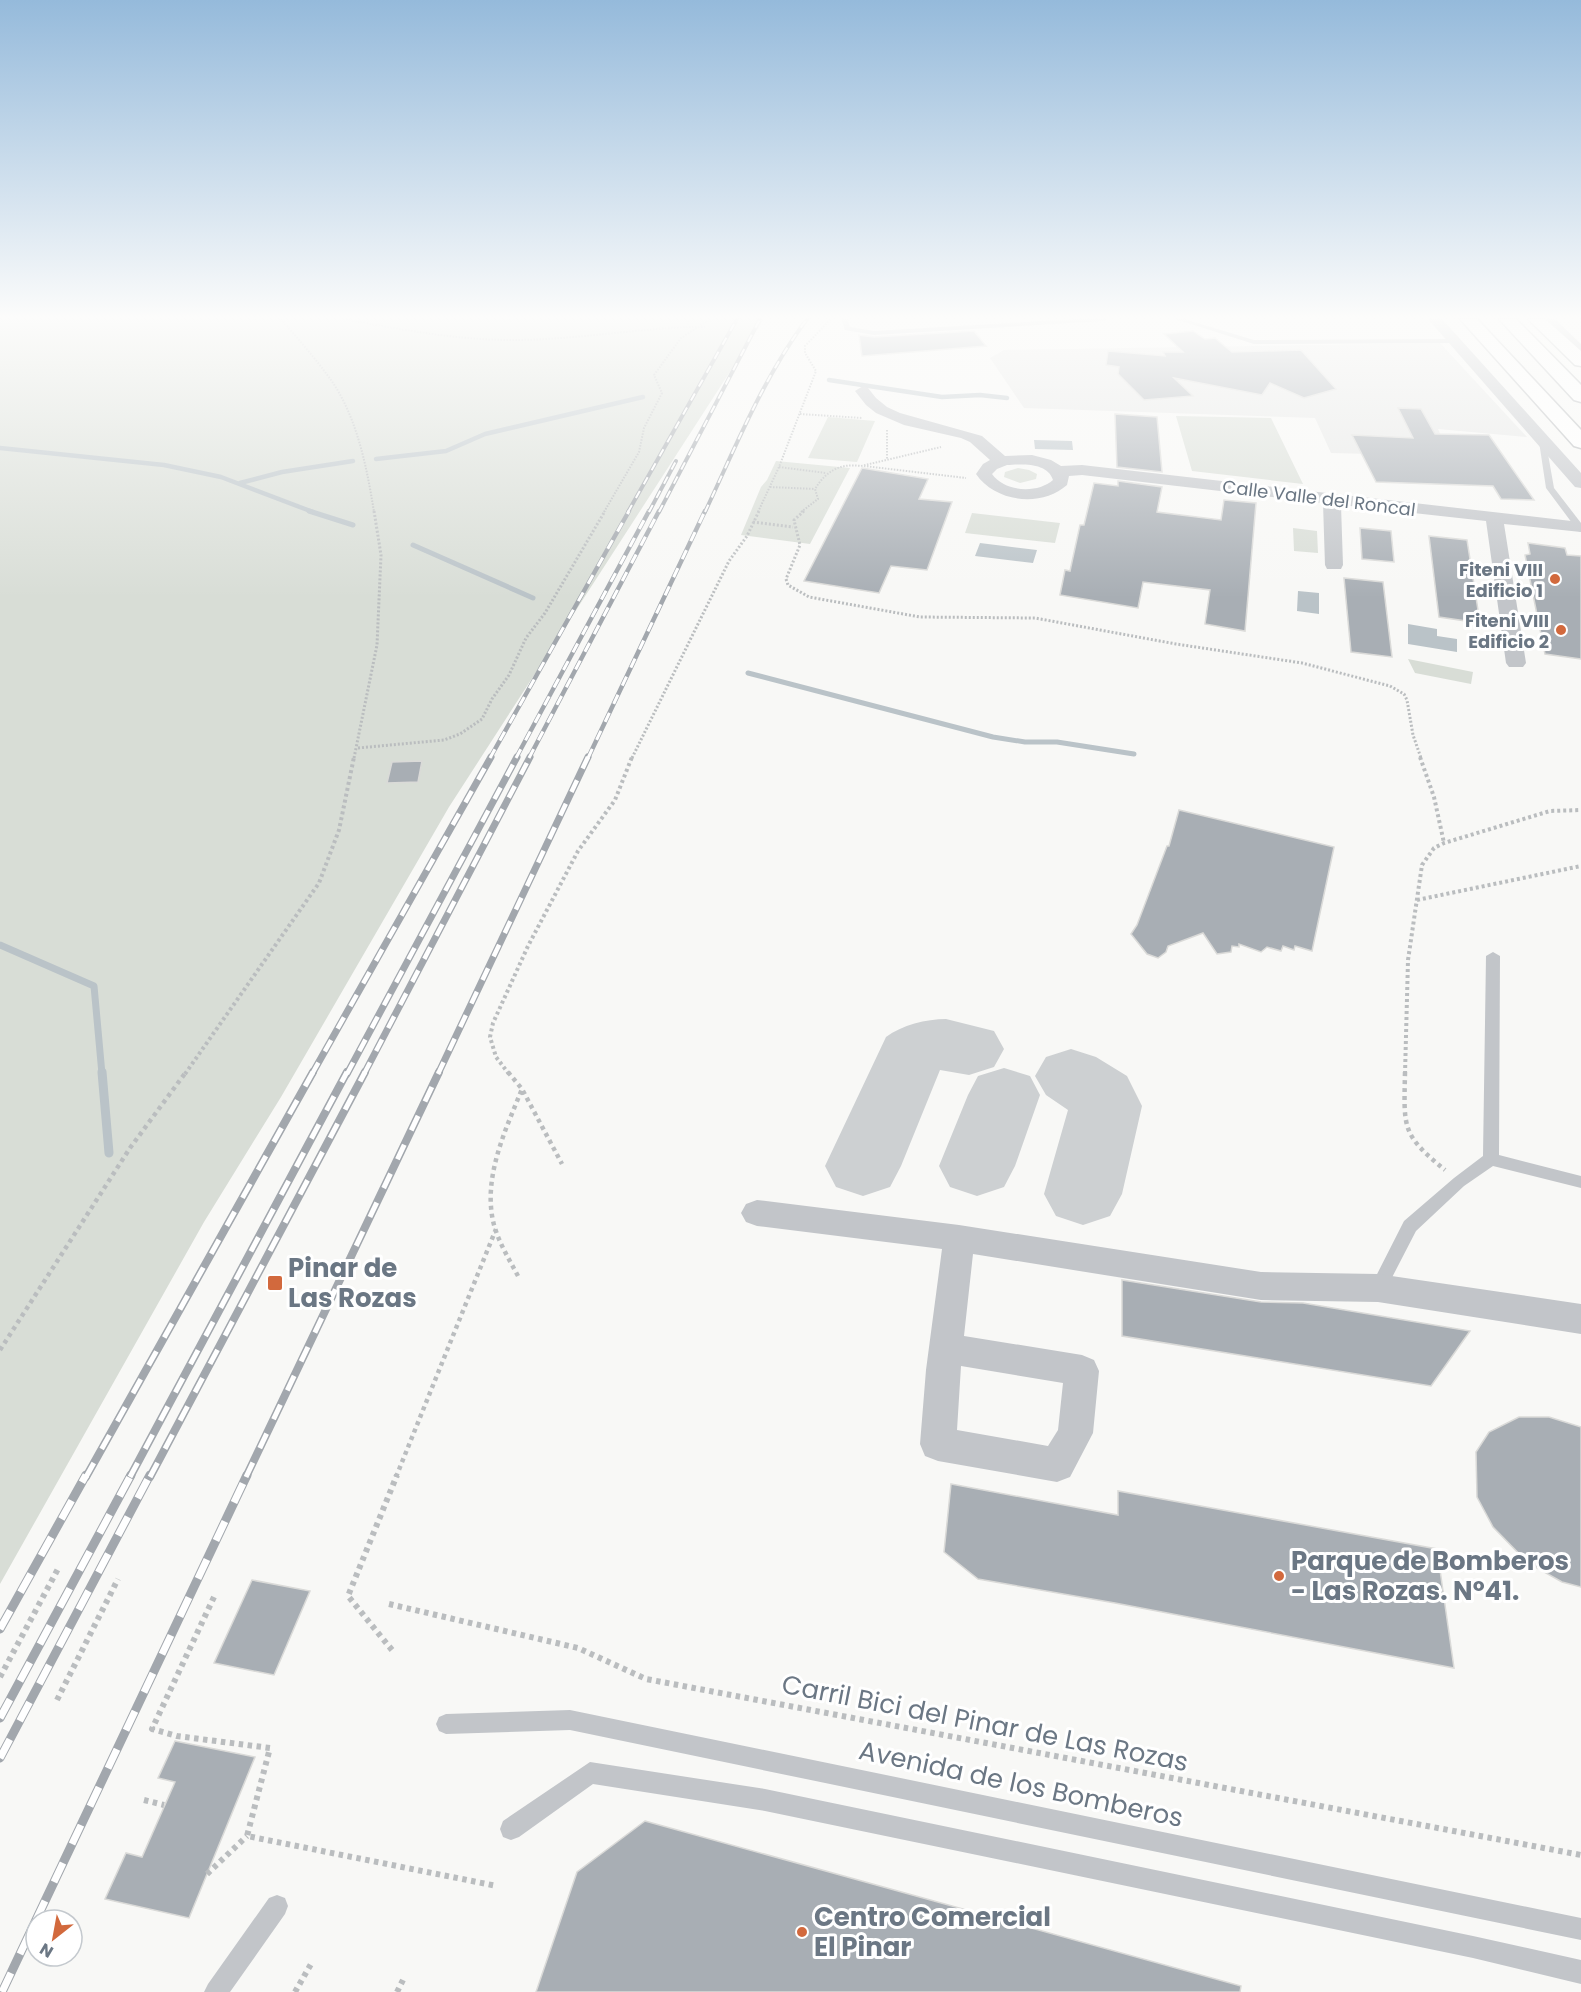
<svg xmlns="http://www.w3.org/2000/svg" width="1581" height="1992" font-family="Poppins,sans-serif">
<rect width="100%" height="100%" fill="#f8f8f6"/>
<path fill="#e6e7e6" d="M1440 343 1527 437 1438 429 1450 456 1331 453 1315 418 1024 408 990 358 1004 350Z"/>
<path fill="#d8ddd6" d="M0 319H764L449 807 281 1097 204 1222 0 1584Z
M1176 416 1271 418 1303 484 1192 471Z
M828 417 875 421 857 462 808 458Z
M776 461 850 468 810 544 741 535 761 487 767 480Z
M1018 468 1029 470 1037 474 1036 479 1020 483 1004 477 1005 472Z
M972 513 1060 523 1055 543 965 533Z
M1293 528 1317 531 1318 553 1294 551Z
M1408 659 1473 672 1471 684 1415 673Z"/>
<path fill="#bac3c8" d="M1034 440 1072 441 1073 450 1035 449Z
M980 543 1037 550 1033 563 975 556Z
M1298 591 1319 593V614L1297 611Z
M1408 624 1437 629V636L1457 639V652L1408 644Z"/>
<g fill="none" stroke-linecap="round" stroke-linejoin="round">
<path stroke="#bac3c8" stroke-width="4.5" d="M829 380 942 397 980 395 1007 398
M0 448 164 465 221 477 313 512
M376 459 446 451 485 434 643 397
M240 483 282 472 353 461"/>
<path stroke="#bac3c8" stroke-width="5" d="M309 511 353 525
M413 545 533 598
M748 673 993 737 1025 742H1057L1134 754"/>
<path stroke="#bac3c8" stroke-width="7" d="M0 945 94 986 102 1074"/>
<path stroke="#bac3c8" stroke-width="9" d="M102 1072 109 1153"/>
<path fill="#cdd0d2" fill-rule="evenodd" d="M946 1019 994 1031 1004 1049 994 1067 969 1075 940 1070 901 1166 890 1187 863 1196 836 1187 825 1166 886 1037C902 1025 926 1019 946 1019Z
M1071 1049 1096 1057 1127 1076 1142 1106 1122 1194 1110 1216 1083 1225 1056 1216 1044 1194 1068 1110 1046 1095 1035 1076 1046 1057Z
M1004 1068 1030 1076 1040 1095 1015 1166 1004 1187 977 1196 950 1187 939 1166 968 1095 978 1076Z"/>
</g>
<path fill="#a8aeb4" stroke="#dadad8" stroke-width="1.5" d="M974 331 986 346 862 356 859 335 874 337Z
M1193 331 1205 339 1215 338 1232 352 1301 350 1336 389 1304 398 1270 383 1262 395 1174 378 1193 396 1144 400 1118 374 1119 367 1106 365 1108 351 1165 356 1163 352H1183L1164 334Z
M1398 408 1421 409 1435 434 1489 435 1534 500 1501 499 1493 486 1376 482 1352 435 1413 438Z
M1115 414 1157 417 1162 472 1117 467Z
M862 468 928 479 919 499 952 502 927 570 891 566 879 593 804 581Z
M1118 481 1162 487 1157 512 1221 520 1224 500 1256 503 1245 631 1205 624 1210 590 1143 582 1138 608 1060 595 1065 570 1070 571 1080 525H1084L1094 483 1118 486Z
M1360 528 1391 531 1394 562 1362 559Z
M1429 536 1467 540 1480 623 1439 617Z
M1528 543 1565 548 1567 555 1581 556V659L1545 654 1525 555 1530 554Z
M1344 578 1383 582 1392 657 1351 652Z
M422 761 418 782 387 783 392 762Z
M1179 810 1334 847 1312 951 1295 946 1294 950 1283 946 1281 951 1267 947 1261 952 1239 944V947L1232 946 1231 952 1217 954 1203 933 1168 946 1166 952 1158 958 1147 954 1131 934 1137 925 1167 846H1169Z
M1122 1280 1261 1302 1303 1303 1470 1331 1431 1386 1122 1336Z
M1519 1417H1549L1581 1427V1587L1562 1582 1528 1563 1493 1527 1477 1497 1476 1452 1489 1432Z
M951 1484 1118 1515V1491L1437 1549 1454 1668 1115 1603 978 1579 944 1552Z
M252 1580 310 1591 274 1675 214 1663Z
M175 1741 255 1757 189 1918 105 1899 126 1853 142 1857 175 1782 158 1778Z
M645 1821 1241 1986 1240 1992H536L577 1872Z"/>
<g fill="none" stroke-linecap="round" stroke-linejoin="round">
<g stroke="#b4b7ba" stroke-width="3">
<path id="motorway" d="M1460 319H1477L1581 430V448L1574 446Z
M1499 319H1516L1581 385V402L1574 400Z
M1528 319H1545L1581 351V366L1575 365Z"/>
</g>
<path stroke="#babdbf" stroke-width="2" stroke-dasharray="1.5 1.5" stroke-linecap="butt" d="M281 319C298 339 316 359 331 380 357 417 367 468 374 512
M343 319C399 329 455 340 512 340 570 340 628 330 686 327L690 319
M686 327H705
M800 414 862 418
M887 430V459
M864 466 966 478
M779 467 826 473
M770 487 815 489
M604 512 639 452 644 428 662 393 654 375 681 338 709 320
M758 512 779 467 816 371 805 353V346L831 319
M801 512 818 499 815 489C826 471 840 463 861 466L941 447"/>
<path stroke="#babdbf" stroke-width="3" stroke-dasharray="2 2" stroke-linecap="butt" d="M804 511 794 520 800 545 786 579 788 585 809 597 920 617 1035 618 1176 644 1302 663 1390 686 1404 694 1407 700 1413 735 1421 758
M753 522 793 527
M358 748 444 740 460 734 482 719 492 699 509 675 526 638 545 613 605 511
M354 758 377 645 381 555 374 511
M632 758 729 561 747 536 759 511"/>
<path stroke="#babdbf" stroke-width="4" stroke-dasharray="3 3" stroke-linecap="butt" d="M1420 757 1434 797 1444 843
M1417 900 1581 866
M185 1074 319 883 339 830 354 757
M509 1074 496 1057 490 1037 493 1023 528 946 578 851 615 800 632 757
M1405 1074 1408 960 1422 865 1434 848 1444 843 1550 811 1581 810"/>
<path stroke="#babdbf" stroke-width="4.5" stroke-dasharray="4 4" stroke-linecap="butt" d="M508 1072 522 1089 562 1164
M1405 1072C1404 1128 1401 1134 1445 1170
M518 1276C509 1259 499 1243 494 1225 482 1179 505 1131 522 1089
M0 1350 130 1148 186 1072
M396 1477 496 1229"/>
<path stroke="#babdbf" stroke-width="6" stroke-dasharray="4.5 4.5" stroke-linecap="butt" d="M214 1597 152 1729 177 1736 270 1748 247 1836 497 1886
M389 1604 578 1648 646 1679 1581 1855
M392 1650 348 1596 397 1475
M0 1677 59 1567
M57 1700 118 1579
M144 1800 164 1805
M207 1874 247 1836
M295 1992 311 1964
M397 1992 403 1980"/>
<path fill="#c2c5c9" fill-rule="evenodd" d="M841 319H849L848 321 850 327 874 331 1075 319H1107L1104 321 874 335 845 330Z
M1175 319H1184L1254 340 1453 339 1457 341 1453 343 1254 344Z
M1538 435 1545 437 1554 488 1581 523V532L1578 531 1546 488Z
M1493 952 1500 956 1499 1155 1581 1176V1188L1493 1166 1464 1186 1416 1231 1384 1293 1378 1295 1372 1293 1370 1288 1404 1221 1454 1178 1483 1156 1486 956Z
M570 1710 1581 1918V1940L570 1730 446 1734 439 1731 436 1724 439 1717 446 1714Z
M590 1762 765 1789 1473 1936 1581 1960V1984L1473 1958 765 1811 593 1784 519 1837 511 1840 503 1837 500 1829 503 1821Z
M277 1895 285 1898 288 1906 285 1914 230 1992H204L208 1984 269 1898Z"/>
<path fill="#c2c5c9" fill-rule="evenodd" d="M1428 319H1442L1581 473V488L1575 487Z
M1540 319H1555L1581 344V356L1576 355Z
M863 386 868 388 876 398 887 407 900 413 982 436 1005 456 1032 455 1051 460 1061 466 1082 465 1580 522 1581 532 1504 524 1526 663 1523 667H1509L1506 663 1486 521 1341 505 1343 565 1341 569H1327L1325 565 1323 503 1082 475 1069 476 1067 485C1041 508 995 502 976 474L983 464 990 460 970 442 961 438 904 425 876 413 866 405 855 391ZM1007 465C1021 464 1048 462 1053 480 1037 494 1005 492 992 474L997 469Z
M757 1200 959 1225 1261 1272 1378 1274 1581 1304V1334L1378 1302 1261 1300 973 1254 964 1336 1082 1355 1094 1360 1099 1371 1093 1433 1070 1477 1057 1482 938 1461 925 1456 920 1444 926 1370 942 1249 757 1226 746 1222 741 1213 746 1204ZM961 1366 1063 1383 1058 1430 1048 1446 957 1430Z"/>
<use href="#motorway" fill="#fff" fill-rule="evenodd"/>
<g stroke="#a2a7ad" stroke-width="4">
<path id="rail-far4" d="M628 512 737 319
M649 512 676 461
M659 512 760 319
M705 512C736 446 763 378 807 319"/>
</g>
<g stroke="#a2a7ad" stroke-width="4.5">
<path id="rail-far3" d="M490 758 629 511
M516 758 649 511
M529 758 659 511
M588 758 705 511"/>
</g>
<g stroke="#a2a7ad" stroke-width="7">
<path id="rail-far2" d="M312 1074 491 757
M347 1074 517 757
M364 1074 530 757
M438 1074 588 757"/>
</g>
<g stroke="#a2a7ad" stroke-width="8">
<path id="rail-far1" d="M86 1477 313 1072
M130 1477 347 1072
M150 1477 365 1072
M246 1477 439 1072"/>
</g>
<g stroke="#a2a7ad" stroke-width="9">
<path id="rail" d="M0 1629 86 1475
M0 1718 131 1475
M0 1758 150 1475
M36 1920 247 1475
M2 1992 36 1920"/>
</g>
<use href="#rail-far4" stroke="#fff" stroke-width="2" stroke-dasharray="8" stroke-linecap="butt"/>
<use href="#rail-far3" stroke="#fff" stroke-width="3" stroke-dasharray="10" stroke-linecap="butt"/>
<use href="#rail-far2" stroke="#fff" stroke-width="4.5" stroke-dasharray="13" stroke-linecap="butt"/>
<use href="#rail-far1" stroke="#fff" stroke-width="5" stroke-dasharray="16" stroke-linecap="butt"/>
<use href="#rail" stroke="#fff" stroke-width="7" stroke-dasharray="21" stroke-linecap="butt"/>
</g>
<linearGradient id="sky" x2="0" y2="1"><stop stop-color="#95badb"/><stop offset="0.53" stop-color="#fcfcfb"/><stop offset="1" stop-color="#fcfcfb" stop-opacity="0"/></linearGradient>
<rect width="1581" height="598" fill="url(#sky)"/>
<g fill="#d2693d" stroke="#fff" stroke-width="2">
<circle cx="1555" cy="579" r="6"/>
<circle cx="1561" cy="630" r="6"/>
<rect x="267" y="1275" width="16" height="16" rx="3"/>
<circle cx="1279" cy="1576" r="6"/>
<circle cx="802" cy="1932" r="6"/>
</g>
<g text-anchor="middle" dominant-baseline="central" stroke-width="6" stroke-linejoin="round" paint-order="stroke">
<g font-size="18" fill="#6b7784" stroke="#fff">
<text transform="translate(1319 498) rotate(7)">Calle Valle del Roncal</text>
</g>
<g font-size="18" font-weight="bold" fill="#6b7784" stroke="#fff" text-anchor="end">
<text x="1543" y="569">Fiteni VIII<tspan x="1543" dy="21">Edificio 1</tspan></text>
<text x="1549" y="620">Fiteni VIII<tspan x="1549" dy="21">Edificio 2</tspan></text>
</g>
<g font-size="26" font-weight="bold" fill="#6b7784" stroke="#fff" text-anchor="start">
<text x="288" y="1268">Pinar de<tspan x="288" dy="30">Las Rozas</tspan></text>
<text x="1291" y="1561">Parque de Bomberos<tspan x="1291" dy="30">- Las Rozas. Nº41.</tspan></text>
<text x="814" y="1917">Centro Comercial<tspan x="814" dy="30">El Pinar</tspan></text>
</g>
<g font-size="26" fill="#6b7784" stroke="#fff">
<text transform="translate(985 1723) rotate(11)">Carril Bici del Pinar de Las Rozas</text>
<text transform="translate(1021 1784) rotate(12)">Avenida de los Bomberos</text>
</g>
</g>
<g transform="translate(54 1938) rotate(211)"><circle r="28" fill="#ffffff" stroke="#c4c9ce" stroke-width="1.5"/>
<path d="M0-4.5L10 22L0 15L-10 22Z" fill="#d2693d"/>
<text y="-9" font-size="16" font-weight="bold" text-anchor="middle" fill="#6b7784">N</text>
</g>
</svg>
